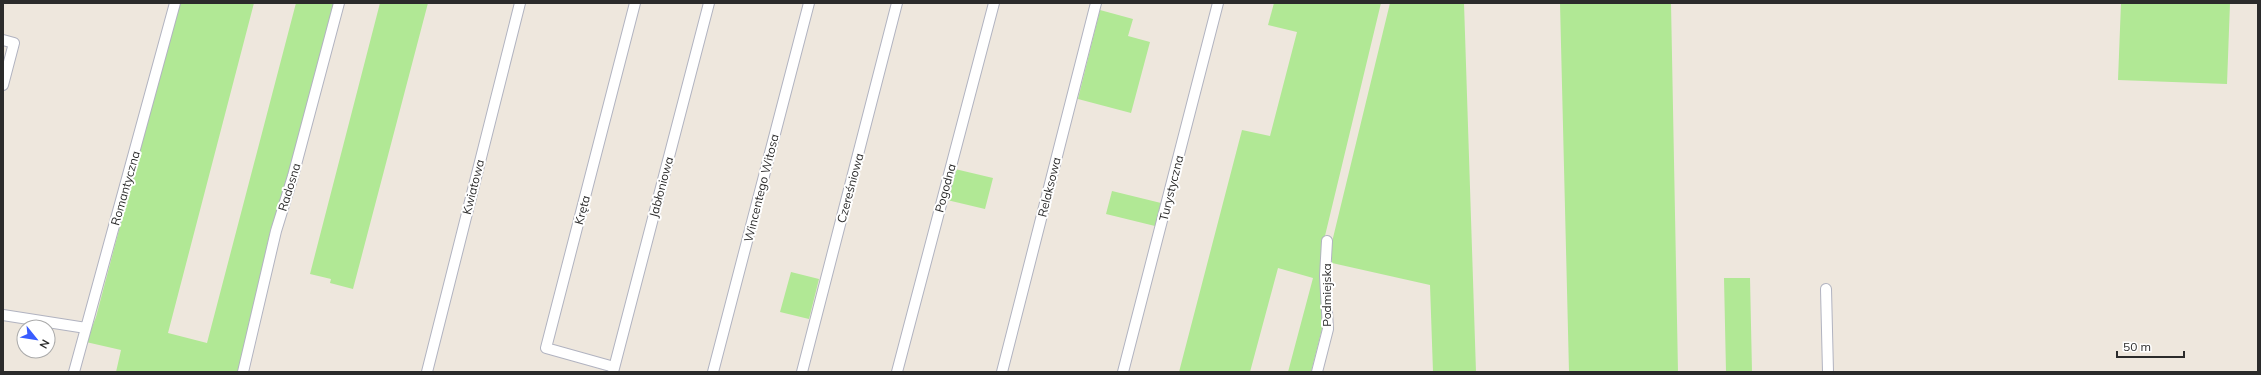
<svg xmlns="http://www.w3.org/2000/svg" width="2261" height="375" font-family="Mulish,sans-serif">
<rect width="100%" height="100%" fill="#eee7dd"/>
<path fill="#b1e895" d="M179 3H254L168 333 207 343 296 3H335L290 174 271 228 238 372H116L121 350 86 342 96 317Z
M380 3H428L353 289 330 283 331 279 310 274Z
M1274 3H1381L1324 240 1321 277 1322 329 1311 372H1288L1313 278 1278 268 1250 372H1179L1242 130 1270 136 1297 32 1268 25Z
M1390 3H1464L1476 372H1433L1430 285 1332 263V242Z
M1560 3H1671L1678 372H1569Z
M2121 3H2230L2227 84 2118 80Z
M1100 10 1133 19 1128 36 1150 42 1131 113 1078 99Z
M955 169 993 178 985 209 947 200Z
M1112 191 1161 203 1155 226 1106 214Z
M791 272 819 279 809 319 780 312Z
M1724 278H1750L1752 372H1726Z"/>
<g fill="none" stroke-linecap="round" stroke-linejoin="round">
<g stroke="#b1b3c0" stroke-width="12">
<path id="minor" d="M3 40 14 43 3 85
M1826 289 1828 372
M3 315 86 328
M614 367 546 348 635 3
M74 372 175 3
M243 372 276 231 293 176 339 3
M427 372 520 3
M613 372 709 3
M713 372 809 3
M802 372 897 3
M897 372 994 3
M1002 372 1096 3
M1123 372 1218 3
M1317 372 1328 329 1325 276 1327 241"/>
</g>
<use href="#minor" stroke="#fff" stroke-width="10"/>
</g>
<g text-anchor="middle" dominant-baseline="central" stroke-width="4" stroke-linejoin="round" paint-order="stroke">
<g font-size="12" fill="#2b2b2b" stroke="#fff">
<text transform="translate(289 187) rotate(-73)">Radosna</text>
<text transform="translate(473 187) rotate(-76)">Kwiatowa</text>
<text transform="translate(661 187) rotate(-75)">Jabłoniowa</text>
<text transform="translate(1049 187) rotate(-76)">Relaksowa</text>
<text transform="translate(125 188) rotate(-74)">Romantyczna</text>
<text transform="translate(761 188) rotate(-76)">Wincentego Witosa</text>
<text transform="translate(850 188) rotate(-75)">Czereśniowa</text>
<text transform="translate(945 188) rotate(-75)">Pogodna</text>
<text transform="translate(1171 188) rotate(-76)">Turystyczna</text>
<text transform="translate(582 210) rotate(-75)">Kręta</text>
<text transform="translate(1326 295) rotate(-90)">Podmiejska</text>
</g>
</g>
<rect width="2261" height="375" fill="none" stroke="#2b2b2b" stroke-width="8"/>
<g transform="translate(36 339) rotate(120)"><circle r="19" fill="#ffffff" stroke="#aaaaaa"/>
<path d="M0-3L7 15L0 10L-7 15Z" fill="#395cff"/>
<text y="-6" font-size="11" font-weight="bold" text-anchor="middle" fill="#2b2b2b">N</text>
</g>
<path d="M2117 351v6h67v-6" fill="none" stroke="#2b2b2b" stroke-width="2"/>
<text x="2123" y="351" font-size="12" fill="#2b2b2b" stroke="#ffffff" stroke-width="3" paint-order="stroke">50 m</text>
</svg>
